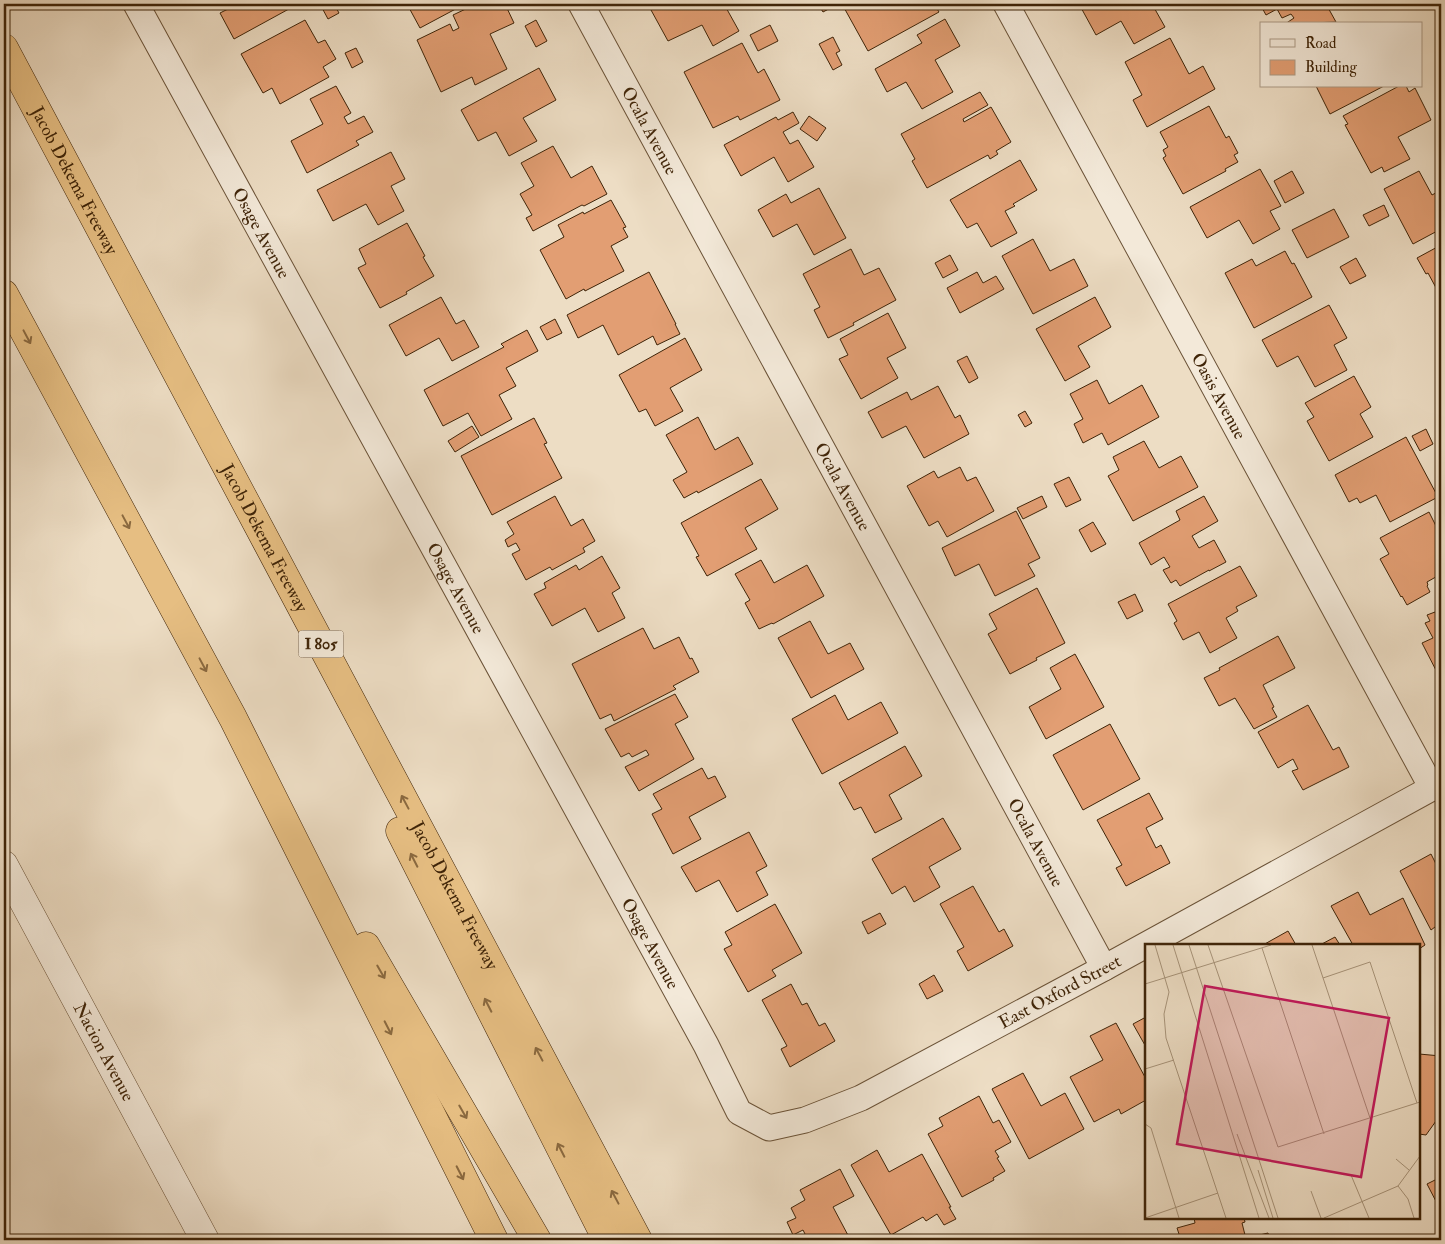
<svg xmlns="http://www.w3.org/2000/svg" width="1445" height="1244" font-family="'IM FELL Double Pica',serif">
<rect width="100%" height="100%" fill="#edddc4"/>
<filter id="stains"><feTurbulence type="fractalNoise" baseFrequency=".004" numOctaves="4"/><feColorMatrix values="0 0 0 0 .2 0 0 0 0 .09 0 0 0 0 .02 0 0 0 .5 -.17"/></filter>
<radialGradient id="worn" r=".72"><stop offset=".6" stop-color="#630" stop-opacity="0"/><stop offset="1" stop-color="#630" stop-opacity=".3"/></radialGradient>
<path fill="#e29e73" stroke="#3f2408" d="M238 4H298L234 39 220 13Z
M320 4H334L339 13 328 19Z
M407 4H465L420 28Z
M485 4H505L514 23 490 34 507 69 475 85 472 77 441 92 417 40 450 24 453 31 459 28 453 15 472 6 474 9Z
M664 4H724L739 31 713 46 702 25 668 41 651 10Z
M818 4H838L823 12Z
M842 4H934L939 12 868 51Z
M1079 4H1152L1165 27 1134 44 1121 21 1096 35Z
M1260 4H1326L1336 22 1285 24 1294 18 1291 14 1282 18 1277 9 1266 15Z
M945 19 960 46 935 60 953 92 922 109 906 82 887 92 875 69 922 43 917 35Z
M305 20 318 43 325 40 336 59 323 67 329 77 280 104 272 88 263 93 241 54Z
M536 20 547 41 536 47 525 26Z
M770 25 778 41 758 51 750 35Z
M833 37 840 51 836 53 842 65 833 70 819 44Z
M1170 38 1189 74 1203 66 1215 89 1147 127 1133 100 1142 95 1125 62Z
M742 43 758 73 764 69 780 100 740 120 738 116 713 128 684 72Z
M356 48 363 62 352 68 345 53Z
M539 68 556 100 523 118 537 141 509 156 496 132 478 141 461 110Z
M336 86 351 113 344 117 348 124 364 116 373 132 356 141 359 145 307 173 291 141 323 124 310 99Z
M1316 86H1384L1330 114Z
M1399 86H1406L1409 92 1415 88 1431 120 1398 137 1410 159 1384 172 1382 167 1371 173 1345 125 1348 124 1343 116Z
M980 92 988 105 963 119 964 122 991 107 1011 142 996 151 998 154 990 159 988 155 927 188 912 161 915 159 901 134Z
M1209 106 1226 138 1229 136 1238 153 1234 155 1238 162 1225 169 1226 171 1183 194 1163 158 1166 156 1163 150 1168 147 1160 132Z
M793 112 799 123 783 132 790 144 798 140 814 167 788 182 774 157 741 176 724 145 776 117 778 120Z
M809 116 826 128 817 141 800 129Z
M553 146 571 178 592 166 607 194 584 206 582 205 533 231 526 218 532 215 520 194 534 186 521 163Z
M391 152 405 179 391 186 404 211 378 225 366 204 333 221 317 190Z
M1020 160 1037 190 1013 204 1015 206 1005 211 1017 233 991 247 977 223 967 228 950 200Z
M1260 169 1281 206 1270 211 1280 229 1253 244 1239 220 1207 238 1190 207Z
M1292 171 1304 193 1285 203 1274 181Z
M1419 171 1432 195 1441 190V229L1413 244 1384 189Z
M819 188 846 238 814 255 797 224 773 237 758 210 786 194 791 203Z
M611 200 626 227 623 228 628 237 611 246 624 271 585 291 584 289 566 299 540 250 564 237 558 225 583 212 584 214Z
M1384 205 1389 216 1369 226 1363 215Z
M1334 209 1349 237 1307 258 1292 230Z
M407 223 425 256 423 257 434 276 406 292 407 294 380 308 358 268 366 264 359 249Z
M1033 239 1050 271 1074 259 1088 286 1033 314 1002 256Z
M1441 245V297L1428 273 1426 274 1417 258Z
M851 249 864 275 879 268 896 300 853 323 854 325 828 338 814 310 820 307 803 274Z
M1285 251 1292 264 1294 263 1312 297 1254 328 1225 273 1252 259 1256 266Z
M950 255 958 270 943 278 935 263Z
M1356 258 1366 276 1350 284 1340 267Z
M649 272 676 324H675L680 334 657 345 653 336 618 355 603 325 578 338 567 315Z
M977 272 983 283 996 276 1004 289 960 313 947 288Z
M441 297 456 324 464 320 479 347 452 361 439 338 406 356 389 325Z
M1095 297 1111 327 1078 346 1090 367 1065 381 1036 329Z
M1329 305 1347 338 1334 345 1347 370 1315 387 1298 356 1277 367 1262 340Z
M888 313 906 348 887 358 898 378 861 399 839 359 848 355 840 339Z
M555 319 562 333 547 340 540 327Z
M527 330 538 351 506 368 516 386 499 395 512 419 481 436 468 413 443 426 424 390 504 347 501 344Z
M685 338 702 370 670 388 683 411 655 426 646 409 639 412 619 375Z
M967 356 978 378 969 383 957 361Z
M1354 376 1371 407 1360 414 1373 437 1329 461 1307 421 1314 417 1305 403Z
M1097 380 1109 404 1142 385 1159 417 1108 445 1102 433 1083 443 1074 424 1083 419 1070 394Z
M938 386 955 418 960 415 969 434 924 458 906 426 882 438 868 412 907 392 911 400Z
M1025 411 1032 423 1025 427 1018 415Z
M698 417 715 450 738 437 753 464 698 493 697 491 684 498 673 480 687 472 666 435Z
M534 418 547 443 544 444 562 478 492 515 461 456Z
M472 426 479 437 455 452 448 441Z
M1426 429 1433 444 1420 451 1412 436Z
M1406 437 1438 497 1390 522 1376 495 1360 503 1357 498 1349 502 1335 475Z
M1144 441 1159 468 1181 456 1198 487 1133 521 1108 476 1119 470 1113 457Z
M960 467 967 481 976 477 994 511 947 537 938 521 929 526 907 486 934 471 938 478Z
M1069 477 1081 500 1066 507 1054 484Z
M761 479 778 509 745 528 757 549 707 576 696 557 699 556 681 523Z
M555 496 571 526 583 519 595 541 583 548 585 552 552 570 550 567 526 580 512 554 520 550 516 543 508 547 505 540 514 534 507 522Z
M1042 496 1047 507 1023 519 1017 508Z
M1204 496 1218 521 1192 536 1199 548 1214 540 1226 562 1209 571V570L1180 586 1176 580 1171 583 1163 570 1170 567 1164 557 1151 565 1139 543 1180 520 1176 511Z
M1016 511 1040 558 1028 564 1035 576 995 596 979 564 955 576 942 548Z
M1429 512 1441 536V550L1437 553 1441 562V574L1427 582 1428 585 1427 586 1430 592 1407 605 1402 596 1401 597 1380 559 1389 554 1380 538Z
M1093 522 1106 544 1091 552 1079 530Z
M602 556 620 588 612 593 625 618 598 632 585 608 552 626 534 594 546 588 544 583 576 565 579 570Z
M761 560 774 583 807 565 824 596 773 624 772 623 759 629 745 603 750 600 735 574Z
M1240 566 1257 596 1236 607 1238 611 1226 618 1237 638 1210 653 1199 632 1183 640 1174 623 1177 621 1168 604Z
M1037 588 1065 643 1036 658 1037 660 1010 674 988 634 997 629 989 614Z
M1135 594 1143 611 1127 619 1118 602Z
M1435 612 1437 617 1441 615V680L1422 643 1433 638 1425 623 1430 621 1427 615Z
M810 621 828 654 850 643 864 669 811 698 778 638Z
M643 628 654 649 679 637 690 659 692 658 699 672 673 686 676 689 614 721 611 714 600 719 572 664Z
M1278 636 1295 668 1263 685 1274 707 1272 708 1277 717 1254 729 1235 698 1219 706 1204 678 1220 670 1219 668Z
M1075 654 1104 707 1046 739 1029 707 1061 689 1050 668Z
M675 694 688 717 675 724 694 759 639 791 625 767 649 755 646 750 632 757 629 753 621 757 605 729Z
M835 695 848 720 881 702 898 733 822 774 792 719Z
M1308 705 1333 750 1339 747 1349 767 1303 790 1292 771 1298 769 1293 759 1278 768 1258 732Z
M1110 724 1140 779 1083 810 1053 755Z
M905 746 922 776 889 795 902 819 875 833 861 807 854 810 839 783Z
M702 768 708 779 715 776 726 797 689 817 701 839 673 854 652 814 662 809 653 794Z
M1149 793 1163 819 1146 828 1156 848 1161 845 1170 863 1126 886 1116 868 1122 865 1097 820Z
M943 818 961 849 929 867 940 887 914 902 905 886 892 894 872 859Z
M749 832 767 866 756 872 768 895 737 912 719 880 696 892 681 867Z
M1431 854 1441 874V938L1435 927 1431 930 1400 871Z
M973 886 999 932 1004 929 1013 946 968 971 957 951 964 947 940 904Z
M1358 892 1370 915 1403 898 1425 945 1419 949V945H1353L1331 906Z
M775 904 802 953 772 970 776 976 748 992 724 949 732 945 725 932Z
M880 913 886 924 868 934 862 922Z
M1288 931 1296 945H1263Z
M1335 937 1340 945H1320Z
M934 975 943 991 927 999 919 984Z
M791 984 802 1005 807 1003 819 1026 825 1023 835 1041 790 1067 781 1049 787 1046 762 1000Z
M1146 1017V1047L1133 1024Z
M1116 1023 1146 1079V1100L1121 1114 1119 1109 1094 1122 1070 1077 1103 1060 1090 1036Z
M1419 1054 1441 1056V1083H1440L1436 1121 1426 1135 1419 1134Z
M1023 1073 1041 1106 1065 1093 1084 1129 1029 1159 992 1089Z
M979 1096 993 1123 999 1120 1011 1142 995 1151 999 1157 997 1158 1005 1171 993 1178 994 1180 962 1197 928 1134 943 1126 939 1118Z
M877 1150 889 1172 922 1154 951 1207H949L956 1219 944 1225 937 1214 926 1221 923 1217 891 1235 851 1165Z
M840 1169 854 1196 833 1207 850 1239 847 1240H808L803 1230 793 1235 787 1222 796 1218 791 1208 805 1200 800 1190Z
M1441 1177V1211L1427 1184Z
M1194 1218H1244L1245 1222 1242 1223 1245 1235 1242 1236 1243 1239 1268 1233 1270 1240H1181L1177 1228 1195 1223Z"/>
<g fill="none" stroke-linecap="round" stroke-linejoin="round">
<g stroke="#6a5237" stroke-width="27">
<g id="minor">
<path id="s1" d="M136 4 706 1045 739 1112 769 1128 805 1120 861 1098 1104 968 1441 783"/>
<path id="s2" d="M581 4 1104 968"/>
<path id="s3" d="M1006 4 1432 788"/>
</g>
</g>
<g stroke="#6a5237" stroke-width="29">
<g id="tertiary">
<path id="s4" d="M4 865 205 1240"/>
</g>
</g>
<g stroke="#3f2408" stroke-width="29">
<g id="motorway">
<path id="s5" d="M4 48 638 1240"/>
<path d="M4 294 233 718 494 1240"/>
<path d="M400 831 607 1240"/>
<path d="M366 946 537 1240"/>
</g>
</g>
<use href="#minor" stroke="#f3e9d9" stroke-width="25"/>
<use href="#tertiary" stroke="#f3e9d9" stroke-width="28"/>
<use href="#motorway" stroke="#e6be82" stroke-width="28"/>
</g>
<defs><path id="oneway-shaft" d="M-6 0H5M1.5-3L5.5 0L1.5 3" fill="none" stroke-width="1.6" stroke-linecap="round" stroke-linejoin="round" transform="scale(1.25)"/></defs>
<g stroke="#8a693f">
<use href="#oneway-shaft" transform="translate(27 337) rotate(62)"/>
<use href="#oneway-shaft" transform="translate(126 522) rotate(62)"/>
<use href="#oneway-shaft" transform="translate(203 665) rotate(62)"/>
<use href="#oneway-shaft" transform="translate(405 802) rotate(-118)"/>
<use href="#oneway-shaft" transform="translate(414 860) rotate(-117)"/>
<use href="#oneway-shaft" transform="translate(381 972) rotate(60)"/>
<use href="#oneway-shaft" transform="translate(488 1005) rotate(-117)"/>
<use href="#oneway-shaft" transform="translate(388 1028) rotate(63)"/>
<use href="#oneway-shaft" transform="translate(539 1054) rotate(-118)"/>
<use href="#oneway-shaft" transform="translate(463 1112) rotate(60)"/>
<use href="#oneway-shaft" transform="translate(561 1150) rotate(-117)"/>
<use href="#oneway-shaft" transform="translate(460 1173) rotate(63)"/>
<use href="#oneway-shaft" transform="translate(615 1197) rotate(-118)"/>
</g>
<g text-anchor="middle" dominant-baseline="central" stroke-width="4.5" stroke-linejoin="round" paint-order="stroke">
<rect fill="#f3e9d9" stroke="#755f47" stroke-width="1" x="298.5" y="630.5" width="45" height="27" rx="4"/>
<g font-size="16" font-weight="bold" fill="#3f2408">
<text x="321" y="644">I 805</text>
</g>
<g font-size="18" fill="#3f2408" stroke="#f3e9d9">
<text stroke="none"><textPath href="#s2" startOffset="144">Ocala Avenue</textPath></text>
<text stroke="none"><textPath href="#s5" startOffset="150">Jacob Dekema Freeway</textPath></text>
<text stroke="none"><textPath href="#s1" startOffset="261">Osage Avenue</textPath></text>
<text stroke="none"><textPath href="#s3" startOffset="446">Oasis Avenue</textPath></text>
<text stroke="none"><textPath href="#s2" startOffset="549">Ocala Avenue</textPath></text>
<text stroke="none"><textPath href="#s5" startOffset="555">Jacob Dekema Freeway</textPath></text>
<text stroke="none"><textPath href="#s1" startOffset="666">Osage Avenue</textPath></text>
<text stroke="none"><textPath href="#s2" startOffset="954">Ocala Avenue</textPath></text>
<text stroke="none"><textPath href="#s5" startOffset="960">Jacob Dekema Freeway</textPath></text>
<text stroke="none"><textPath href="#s1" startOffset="1071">Osage Avenue</textPath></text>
<text stroke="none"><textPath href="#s1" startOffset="1618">East Oxford Street</textPath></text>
<text stroke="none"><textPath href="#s4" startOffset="212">Nacion Avenue</textPath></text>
</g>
</g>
<g transform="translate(1145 944)">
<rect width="275" height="275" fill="#edddc4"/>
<path fill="none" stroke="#a79379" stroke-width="1" d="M10 1 24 48 19 70 21 94 81 274M28 1 114 274M44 1 133 274M63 1 133 203 275 158M167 1 225 174M117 4 179 190M178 34 225 18 272 159M0 40 126 1M0 125 29 116M0 180 6 184 34 274M92 190 124 274M251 215 264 226M113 226 128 274M206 231 224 274M253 242 263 255 269 274M166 247 176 274M0 274 73 249M179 274 253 242 275 212"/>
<path fill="#c2185b" fill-opacity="0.15" stroke="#c2185b" stroke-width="2.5" d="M60 42 244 74 216 233 32 200Z"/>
<rect width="275" height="275" fill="none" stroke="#3f2408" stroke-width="2.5"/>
</g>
<rect width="1445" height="1244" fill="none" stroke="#edddc4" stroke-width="20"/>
<rect x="5" y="5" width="1435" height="1234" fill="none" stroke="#3f2408" stroke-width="2.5"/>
<rect x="10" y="10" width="1425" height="1224" fill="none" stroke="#3f2408"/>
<rect x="1260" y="22" width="162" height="65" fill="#f3e9d9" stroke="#ab9a85"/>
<rect x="1270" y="39" width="25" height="8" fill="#f3e9d9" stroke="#ab9a85"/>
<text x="1305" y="48" font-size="15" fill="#3f2408">Road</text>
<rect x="1270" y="60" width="25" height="15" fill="#e29e73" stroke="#ab9a85"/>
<text x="1305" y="72" font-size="15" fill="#3f2408">Building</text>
<rect width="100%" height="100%" filter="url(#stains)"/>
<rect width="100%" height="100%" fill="url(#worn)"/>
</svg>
